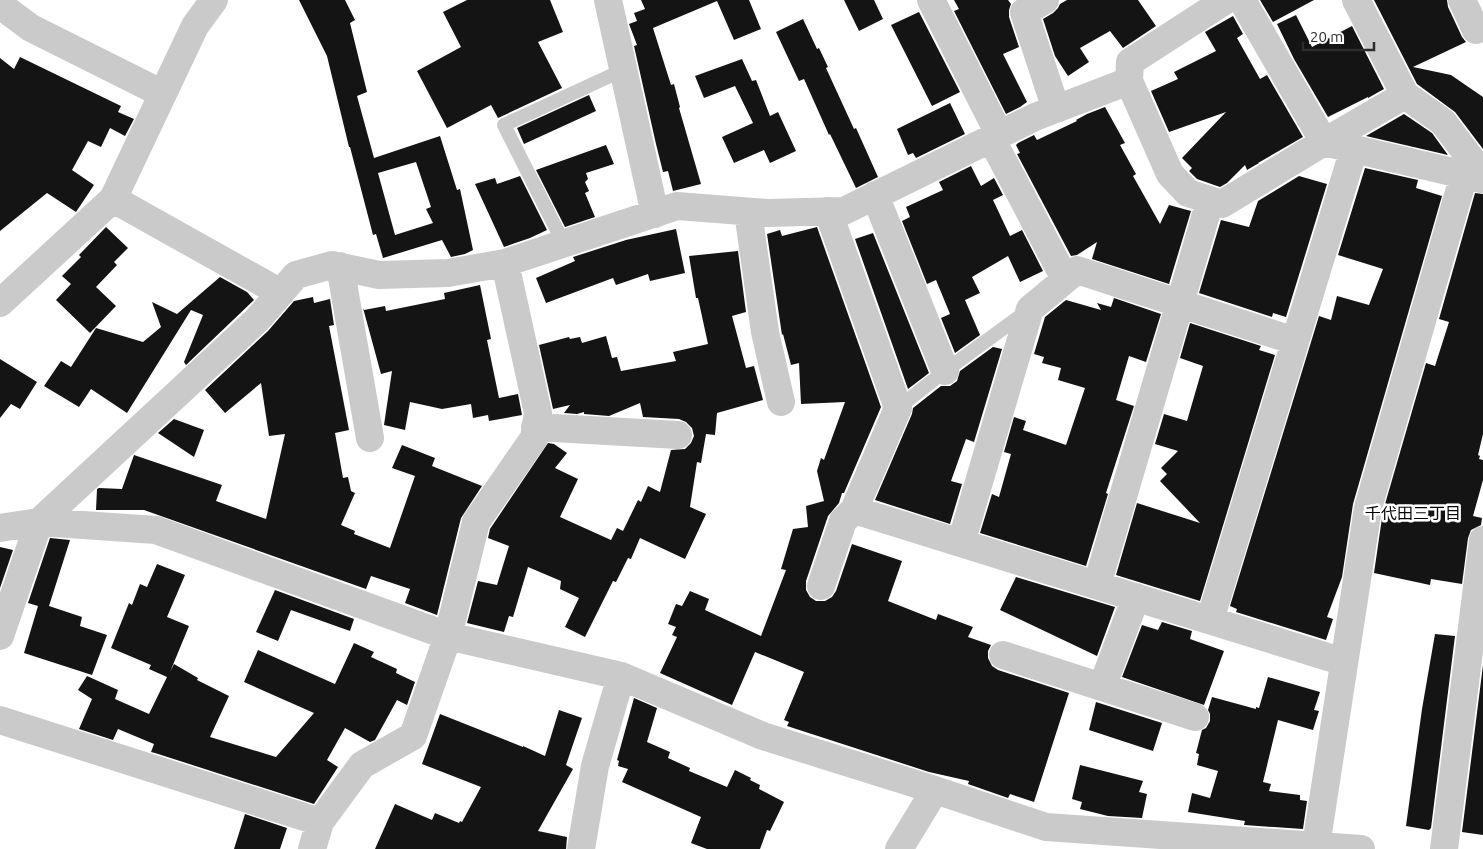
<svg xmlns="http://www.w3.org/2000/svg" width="1483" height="849" font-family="Ubuntu,'Noto Sans JP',sans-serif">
<rect width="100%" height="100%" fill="#fff"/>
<path fill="#141414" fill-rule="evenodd" d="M299 0H345L355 20 350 23 367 92 357 96 374 158 440 136 457 190 460 189 473 250 465 254 451 257 442 240 383 258 376 234 373 235 350 147H349L327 56ZM416 162 431 207 426 209 433 223 395 235 378 173Z
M467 0H550L563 32 538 42 562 88 498 118 491 105 447 128 417 71 461 47 443 12Z
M641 0H749L761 29 734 40 717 1 653 28 671 85 674 84 680 107 679 108 701 184 673 191 668 171 663 172 656 144 634 46 637 45 629 24 637 21 634 13 645 9Z
M844 0H874L883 19 859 31Z
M954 0H1008L1011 4 1009 10V17L1019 47 1003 54 1027 102 1020 107 1006 114 954 11 959 9Z
M1067 0H1138L1156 26 1123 48 1110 31 1080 48 1089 62 1068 76 1055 56 1043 19 1053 13 1058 8 1060 4Z
M1260 0H1314L1273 22Z
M1374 0H1447L1448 7 1462 37 1466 42 1413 67 1451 75 1483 97V149L1455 112 1417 84Z
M919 12 960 92 932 106 891 25Z
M1296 15 1312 47 1352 26 1384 89 1368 98V97L1328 117 1294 59 1277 24Z
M1233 16 1243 34 1237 38 1260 79 1267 75 1303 137 1258 163H1259L1247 170 1245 165 1227 183 1220 187 1197 179 1189 171 1192 168 1182 158 1226 112 1169 132 1151 91 1178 79 1174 72 1216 51 1205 32Z
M803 19 817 49 819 48 828 67 826 68 854 129 856 128 878 177 856 188 830 134 829 135 804 79 799 81 776 32Z
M20 57 121 106 118 112 134 119 125 136 110 128 101 147 88 141 72 170 94 185 76 212 47 193 0 231V58L14 69Z
M742 59 752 81 756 80 770 116 778 112 796 151 770 163 764 150 734 163 722 137 753 123 735 86 704 98 695 76Z
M589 95 596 111 524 144 517 128Z
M950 103 965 134 916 158 913 153 908 155 897 129Z
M1105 107 1125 143 1120 145 1136 174 1133 176 1160 224 1169 205 1191 211 1169 284 1092 259 1097 242 1077 255 1071 256 1017 154 1020 153 1016 145 1018 143 1034 135 1037 140 1077 121 1076 120 1087 114Z
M1404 114 1432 133 1448 155 1366 136Z
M606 145 614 164 586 173 588 179 585 182 589 191 585 193 595 217 565 227 536 170Z
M971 166 981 186 994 178 1003 195 993 200 1010 236 1022 230 1043 271 1020 282 1008 256 972 277 980 293 965 300 980 335 955 353 941 318 950 314 936 280 927 284 902 221 910 217 906 207 943 190 939 182Z
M1365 168 1418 180 1416 188 1442 196 1353 504 1342 577 1327 617 1333 619 1326 640 1236 612 1237 609 1230 606 1319 316 1331 320 1337 296 1369 305 1383 269 1338 255Z
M520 176 547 230 530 238 504 247 475 184 495 178 497 184Z
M1299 176 1327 184 1286 317 1273 313 1272 317 1199 293 1221 220 1249 227 1258 201Z
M1475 193 1483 194V434L1478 455 1480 456 1479 459 1483 460V480L1473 516 1482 518 1481 525 1471 530 1468 538 1462 584 1431 579 1430 585 1374 573 1383 511 1426 363 1435 366 1449 322 1439 319Z
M106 227 128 248 114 262 117 265 96 287 116 306 90 333 56 300 71 284 62 276 81 257 79 255Z
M817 227 881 407 844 493H842L839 503 828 516 806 581V590L810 597 816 601H825L832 597 836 591 852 544 902 561 888 601 936 620 938 614 973 627 968 637 991 645 988 651V658L992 666 998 670 1069 693 1034 802 1010 794 1008 798 968 784 969 781 929 772 787 726 789 722 784 720 804 672 755 652 732 705 660 673 677 637 672 635 676 627 668 624 676 604 682 606 690 591 709 599 705 610 761 636 786 570 781 569 793 529 808 527 806 506 824 501 817 471 821 458 824 460 845 402 801 404 799 363 791 365 783 334 782 335 767 234 780 230 782 236Z
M676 229 685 273 650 281 648 274 616 285 613 278 546 303 536 278 575 261 573 257 626 240Z
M873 233 929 373 908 389 855 239Z
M738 251 746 312 732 316 746 368 754 366 763 400 717 413 715 435 706 434 701 463 697 462 690 507 706 514 685 559 640 538 631 559 628 558 616 582 613 581 585 637 565 627 579 598 560 589 561 581 528 567 513 617 509 616 504 632 467 623 478 581 497 585 509 546 488 538 490 529 548 443 554 444 567 453 555 468 578 479 560 517 611 540 617 528 623 531 638 500 641 502 648 486 660 492 671 450 685 449 691 443 694 436 692 428 686 422 679 419 643 417 640 403 609 416 584 414V412L577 414 564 413 570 405 553 409 539 345 569 337 570 339 580 337 582 343 606 336 612 358 617 357 621 371 676 361 673 352 708 344 698 298H696L689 256Z
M220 277 247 292 254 300 186 365 184 362 203 315 191 310 127 413 91 389 79 407 44 386 61 361 71 367 96 328 143 342 161 327 152 302 177 314Z
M480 285 491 339 487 340 499 398 518 394 522 415 489 421 488 415 473 418 471 404 442 409 410 402 405 430 384 425 392 371 381 374 363 308 364 310 385 306 386 311 445 299 444 293Z
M313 297 314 303 330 299 334 325 329 326 349 430 335 433 343 478 348 477 351 491 355 493 341 525 355 531 354 534 390 548 415 476 392 468 402 445 435 458 432 466 482 486 461 518 437 615 405 603 410 589 371 576 366 589 144 510H96L97 489 99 488 122 489 134 455 222 485 216 501 266 519 285 434 269 436 261 383 225 413 205 390 268 331 294 301Z
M1114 298 1161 314 1146 362 1129 356 1116 400 1134 406 1106 493 1108 494 1086 566 980 533 992 494 999 497 1011 454 1004 452 1014 417 1026 421 1023 430 1066 445 1085 388 1058 380 1061 368 1042 363 1044 357 1034 354 1045 317 1066 300 1101 310 1097 303 1111 307Z
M1190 323 1261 346 1259 350 1275 355 1200 601 1116 575 1137 503 1200 523 1160 481 1167 474 1161 468 1178 451 1155 444 1164 414 1187 421 1203 366 1180 358Z
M993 347 1002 349 974 442 966 439 951 481 962 484 950 524 875 500 912 414 913 408 941 386H950L957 381 960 371Z
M0 359 37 382 20 409 11 404 0 418Z
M174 419 204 430 194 457 158 433Z
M50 538 70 540 49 606 82 617 80 626 107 635 92 675 24 653 38 606 28 603Z
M0 547 13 550 0 588Z
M157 564 185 575 167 617 189 626 170 672 174 664 198 678 197 680 229 696 210 737 276 757 314 713 244 682 258 650 335 684 354 643 374 652 371 657 397 669 396 673 415 682 407 705 397 700 375 740 370 742 345 728 327 760 338 767 314 804 155 753 151 752 154 744 118 729 113 740 79 729 92 699 78 690 87 676 118 690 115 699 149 714 167 677 149 669 151 665 111 648 129 603 132 605 140 584 147 587Z
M1016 577 1115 607 1097 656 1000 610Z
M275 590 354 619 350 631 291 610 278 641 256 632Z
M1162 622 1192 631 1190 639 1224 651 1204 705 1122 677 1142 625 1158 630Z
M1435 634 1455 636 1431 828 1429 830 1406 826 1422 709Z
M1483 665V835L1462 832Z
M1268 677 1320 692 1314 710 1319 711 1313 730 1278 720 1263 782 1271 784 1269 791 1300 795V800L1307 801 1303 829 1244 825 1245 821 1188 812 1192 793 1210 798 1218 771 1197 765 1199 754 1196 753 1202 730 1206 728 1210 721V714L1208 710 1212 697 1256 709V707L1259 708Z
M634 698 657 708 647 742 670 752 668 758 690 768 689 771 727 787 735 770 751 778 750 780 760 785 759 789 784 802 770 831 767 830 760 849H707L691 843 701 817 622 782 628 769 618 766 619 761 617 760Z
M1096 702 1162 723 1153 751 1089 730Z
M559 710 582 718 566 765 573 769 538 831 567 837 566 849H375L395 804 432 820 435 813 459 823 460 821 462 822 481 787 422 764 440 714 523 747V746L545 756Z
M1080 765 1143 781 1139 792 1147 794 1142 818 1108 816 1080 809 1082 802 1072 799Z
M245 814 287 828 280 849H234Z"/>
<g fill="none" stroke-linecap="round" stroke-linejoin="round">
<path stroke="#cacaca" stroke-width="14" d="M564 244 504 125 623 70
M898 408 945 371 1027 311"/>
<path stroke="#cacaca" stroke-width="28" d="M608 0 655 214
M931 0 999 134
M1045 0 1024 12 1056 109
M1226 0 1130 62 1129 81 1170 174 1188 193 1222 204 1324 142 1482 179
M1242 0 1324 142 1405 95 1443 122 1483 175
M1356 0 1405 95
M1462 0 1476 30 1483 27
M0 5 31 28 163 94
M991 138 1065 279
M875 195 945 371
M113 199 281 293
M828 211 898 408 854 510 1344 662
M748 212 765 332 781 402
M340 266 370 438
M0 303 113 199 195 26 214 0
M535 427 678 435
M0 528 39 522 156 530 448 636 621 676 763 736 935 790 1046 827 1361 849
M961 543 1030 309 1077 270 1295 341
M1097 585 1210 201
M821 586 843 521 854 510
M1210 620 1354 149
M0 636 39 522 257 320 296 275 332 265 379 275 448 273 505 263 677 206 767 213 844 211 1035 117 1129 81
M1003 655 1195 717
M1102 687 1136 597
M0 720 320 822
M1316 846 1368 508 1464 175
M312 849 320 822 362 765 413 736 448 636 476 522 534 438 538 413 505 263
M581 849 595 766 621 676
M899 849 935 790
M1444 849 1483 540"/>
</g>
<g text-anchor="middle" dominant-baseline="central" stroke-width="5" stroke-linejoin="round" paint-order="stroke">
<g font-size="16" fill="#000" stroke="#fff">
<text x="1413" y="513">千代田三丁目</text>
</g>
</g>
<path d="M1303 42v8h71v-8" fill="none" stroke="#2d2d2d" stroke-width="2.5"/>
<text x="1310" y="42" font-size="15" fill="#2d2d2d" stroke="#ffffff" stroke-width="4" paint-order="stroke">20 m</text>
</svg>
